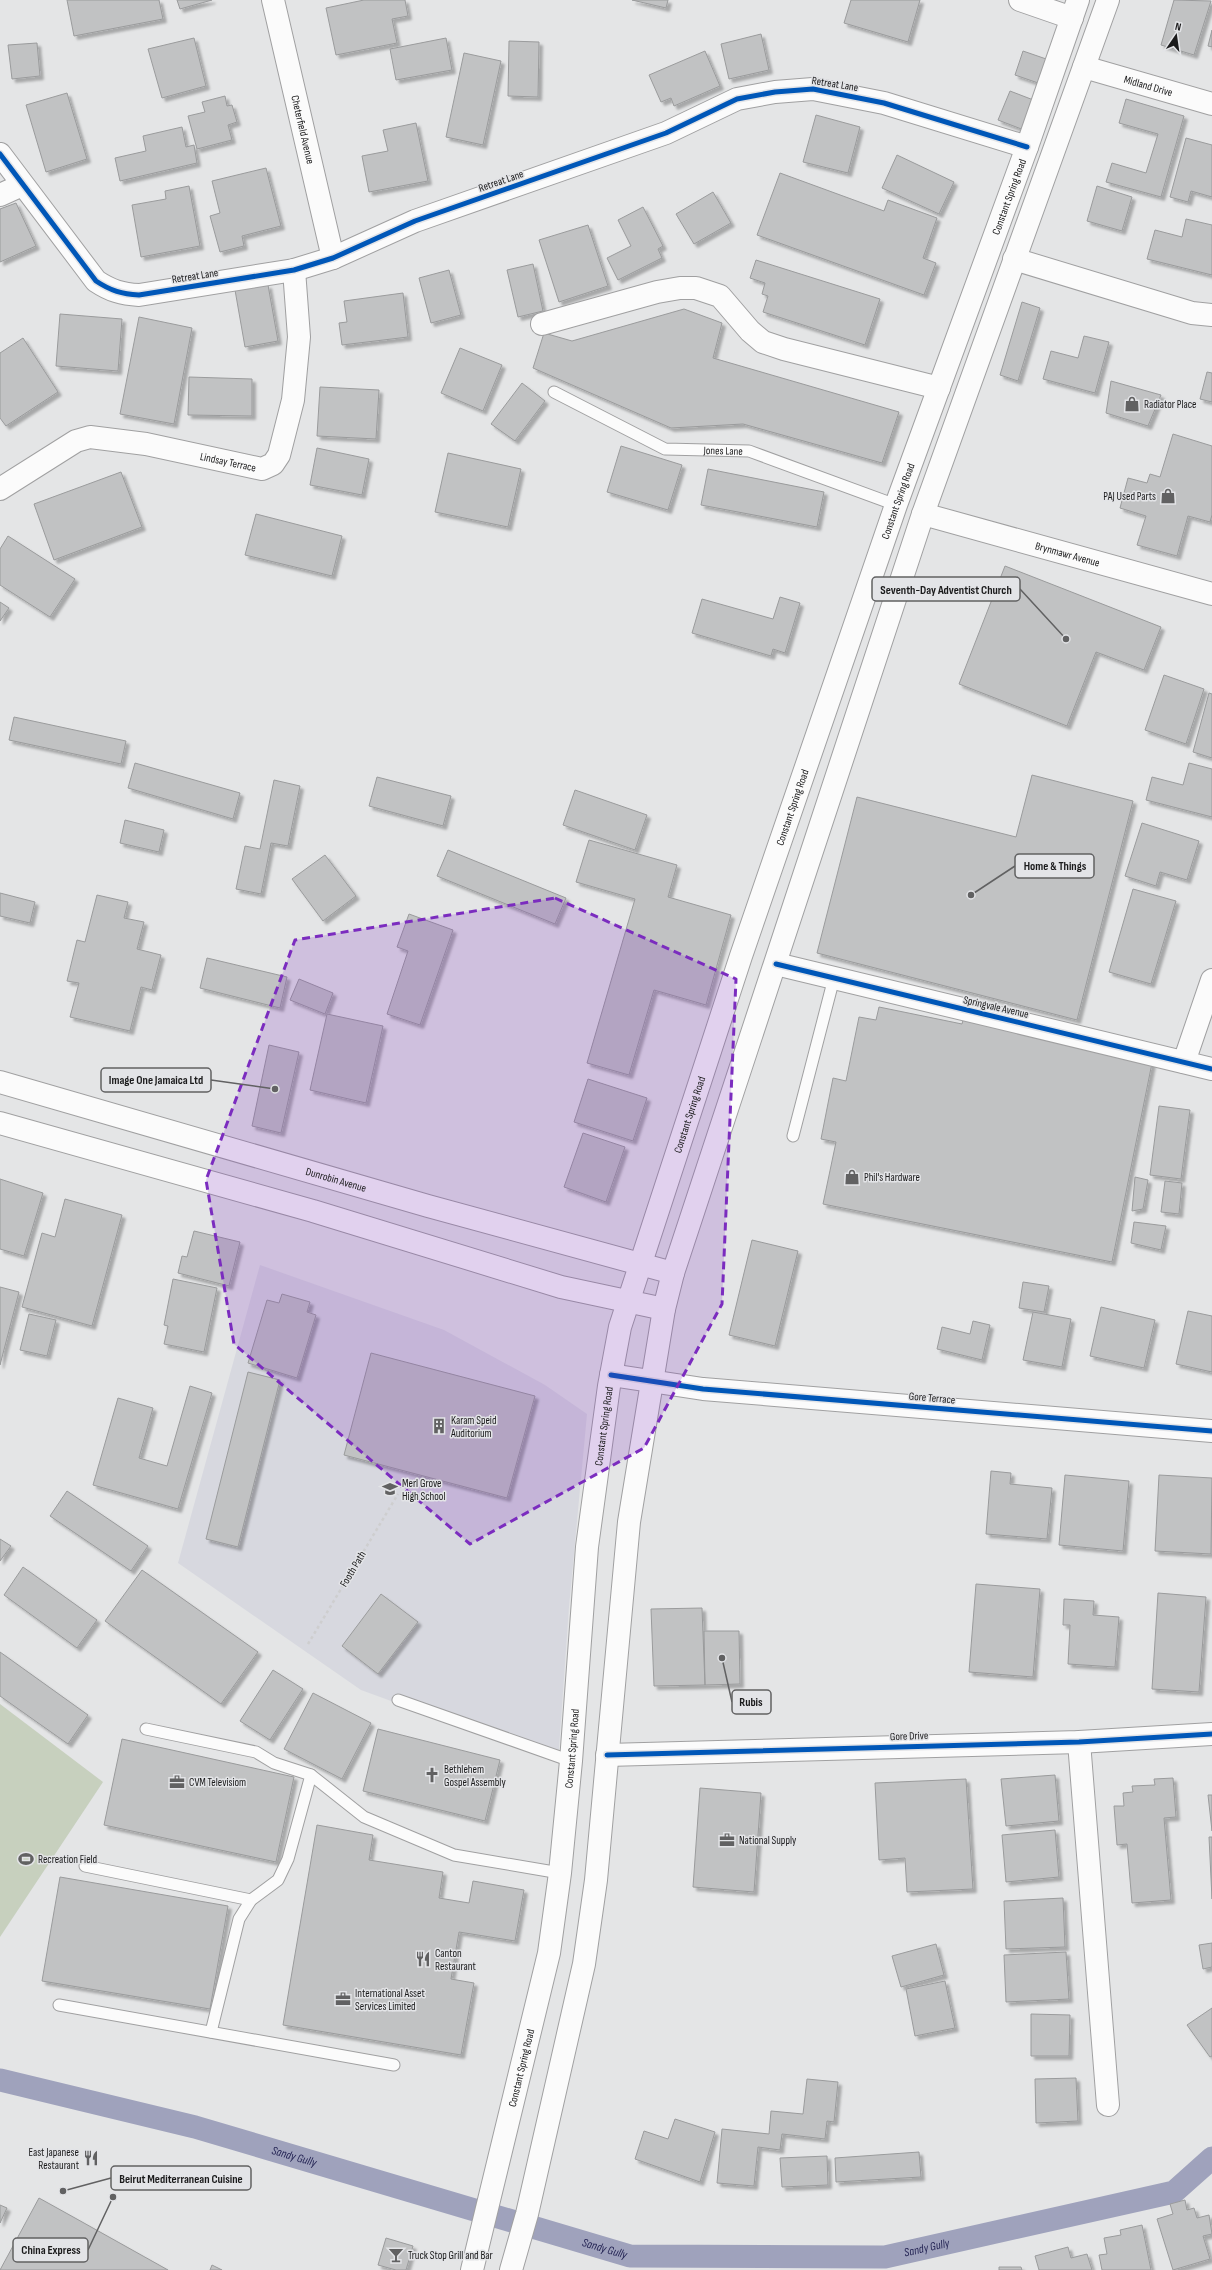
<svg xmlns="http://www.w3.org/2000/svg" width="1212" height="2270" font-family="'Sofia Sans Condensed',sans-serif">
<defs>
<filter id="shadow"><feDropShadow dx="3.5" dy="3.5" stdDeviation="1" flood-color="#0004"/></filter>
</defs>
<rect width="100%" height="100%" fill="#e4e5e6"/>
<path fill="#d7d8df" d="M260 1265 444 1330 545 1385 587 1414 569 1607 558 1762 361 1690 178 1563Z"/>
<path fill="#c7d0be" d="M0 1704 103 1782 0 1937Z"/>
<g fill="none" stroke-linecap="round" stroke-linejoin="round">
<path stroke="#9fa2bc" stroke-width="23" id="s1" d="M0 2080 195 2127 630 2256 885 2257 1174 2192 1212 2158"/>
</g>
<path fill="#c1c2c3" stroke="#9a9b9c" filter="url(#shadow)" d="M67 0H159L163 19 74 36Z
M177 0H212L180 9Z
M364 0H405L408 16 392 19 397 43 336 55 326 8Z
M632 0H668L666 8Z
M851 0H920L908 42 844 23Z
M1174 0 1211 1 1194 55 1161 45Z
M1212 30V47L1208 46Z
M761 34 769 70 729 79 721 44Z
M194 38 206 86 162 98 148 49Z
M446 38 452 70 396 80 390 49Z
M509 41 539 42 538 97 508 96Z
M37 43 40 76 12 79 8 45Z
M705 51 720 86 674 106 671 98 661 102 649 75Z
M1023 51 1052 61 1044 85 1015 75Z
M464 53 501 61 483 145 446 137Z
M1010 91 1036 101 1024 130 998 120Z
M67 93 87 159 46 172 26 105Z
M225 96 227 106 232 105 237 122 228 125 232 140 197 149 188 116 205 112 202 102Z
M1126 99 1184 116 1161 197 1106 182 1112 163 1146 173 1158 134 1119 123Z
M816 115 860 127 848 173 803 162Z
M416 123 428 181 369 192 362 156 388 151 383 130Z
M182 127 186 147 194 145 197 163 120 181 115 158 146 151 143 136Z
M1186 138 1212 145V197L1191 191 1188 202 1170 197Z
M897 155 954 182 939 214 882 188Z
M266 168 281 226 242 236 244 246 220 252 210 216 220 213 212 181Z
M780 173 884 211 888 200 937 218 923 258 936 263 924 295 757 235Z
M189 186 200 246 141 257 132 205 166 199 165 191Z
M1097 186 1132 197 1122 231 1087 221Z
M713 192 731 223 694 244 676 214Z
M16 203 36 246 0 262V209Z
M643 207 663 246 658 249 662 258 618 280 607 258 631 246 618 220Z
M1186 219 1212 225V275L1147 259 1155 230 1182 237Z
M588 225 608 286 559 302 539 240Z
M756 260 880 299 865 345 763 312 768 296 762 294 765 283 750 278Z
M533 264 543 311 518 317 507 270Z
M449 270 461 315 431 323 419 278Z
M268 285 278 341 245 347 235 290Z
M403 293 408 337 342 345 339 323 347 322 344 301Z
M1022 302 1040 308 1018 381 1000 375Z
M684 309 722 323 713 358 899 412 882 463 743 424 671 428 533 368 544 333 572 341Z
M60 314 122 319 118 371 56 366Z
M139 317 192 328 174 424 120 414Z
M1084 336 1109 342 1095 393 1043 379 1051 351 1078 358Z
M23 338 58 392 6 426 0 418V353Z
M460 348 502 365 483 411 441 393Z
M1207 372 1212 373V402L1200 399Z
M189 377 252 379V416L188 415Z
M1111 381 1161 395 1148 426 1106 413Z
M522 383 545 401 515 441 491 424Z
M320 387 379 390 376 439 317 436Z
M1173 434 1212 446V515L1210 522 1188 516 1177 556 1137 545 1146 516 1120 508 1128 478 1147 483 1150 474 1160 477Z
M621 446 682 465 668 510 607 492Z
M317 448 369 459 362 495 310 485Z
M448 453 521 469 508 527 435 512Z
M708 469 824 492 817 527 701 505Z
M121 472 142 527 54 560 34 504Z
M256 514 342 536 332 576 245 555Z
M8 536 75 579 50 617 0 585V549Z
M1005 566 1161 627 1144 670 1096 652 1067 726 959 684Z
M780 597 800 603 785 653 773 649 771 656 692 633 702 599 773 619Z
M0 602 9 608 0 621Z
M1164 675 1204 689 1186 744 1145 730Z
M1209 693 1212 694V758L1193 752Z
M14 717 126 741 121 764 9 740Z
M135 763 240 793 233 819 128 788Z
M1189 763 1212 769V817L1146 800 1152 777 1183 785Z
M1032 775 1133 801 1077 1020 817 953 857 797 1016 837Z
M377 777 451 796 443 826 369 806Z
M274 780 300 786 288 846 271 843 261 894 236 889 245 846 260 849Z
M575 790 647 815 635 850 563 825Z
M125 820 164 830 159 852 120 843Z
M1142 823 1199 841 1187 880 1160 872 1156 886 1125 876Z
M589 840 677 865 668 897 731 915 706 1005 654 990 629 1075 587 1063 635 899 576 882Z
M448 850 566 898 555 924 437 876Z
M325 855 356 896 323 921 292 879Z
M1133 889 1176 901 1151 984 1109 972Z
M0 893 35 902 30 923 0 916Z
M97 895 128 902 124 918 144 922 137 949 161 955 152 990 141 987 130 1031 70 1017 79 983 67 981 77 940 85 942Z
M409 914 453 930 420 1025 387 1014 408 951 397 947Z
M207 958 287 977 280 1008 200 988Z
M299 979 333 993 325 1014 290 1000Z
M879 1007 962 1024 963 1020 1153 1058 1112 1262 823 1204 836 1142 821 1139 833 1078 846 1081 859 1017 876 1020Z
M327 1014 383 1026 366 1103 310 1090Z
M269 1045 299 1052 281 1133 252 1126Z
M588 1079 647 1098 633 1141 574 1122Z
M1159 1106 1190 1110 1181 1179 1150 1175Z
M583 1133 625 1147 606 1202 564 1187Z
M1135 1177 1148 1180 1143 1209 1132 1211Z
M0 1179 43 1193 24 1256 0 1249Z
M1165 1181 1182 1183 1179 1214 1161 1212Z
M65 1199 122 1215 92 1326 22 1307 42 1233 55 1237Z
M1134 1222 1166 1226 1161 1250 1131 1243Z
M194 1231 240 1242 229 1286 178 1273 182 1256 187 1257Z
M752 1240 798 1251 775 1346 729 1335Z
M173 1279 217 1288 204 1352 164 1344 168 1326 164 1325Z
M1023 1282 1049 1286 1044 1312 1019 1308Z
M0 1287 19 1292 0 1365Z
M282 1294 310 1302 307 1312 316 1315 297 1378 248 1363 267 1300 279 1303Z
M1101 1307 1155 1320 1144 1368 1090 1356Z
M1188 1311 1212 1316V1372L1176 1364Z
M1033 1312 1071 1319 1062 1367 1023 1360Z
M29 1314 56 1320 47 1356 20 1350Z
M973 1321 990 1325 982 1360 937 1349 942 1327 970 1334Z
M371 1353 535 1396 507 1498 344 1455Z
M248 1372 280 1380 238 1547 206 1539Z
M190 1386 212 1393 178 1509 93 1485 118 1398 153 1408 139 1458 167 1466Z
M991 1471 1011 1473 1010 1484 1052 1488 1047 1539 986 1534Z
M1065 1475 1129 1481 1123 1551 1059 1545Z
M1159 1475 1212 1478 1211 1554 1155 1551Z
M67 1491 148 1546 131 1571 50 1516Z
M0 1539 11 1546 0 1561Z
M23 1567 97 1620 77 1648 4 1595Z
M142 1570 258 1652 221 1704 105 1621Z
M976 1584 1040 1589 1033 1677 969 1672Z
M1158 1593 1206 1597 1199 1692 1152 1689Z
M381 1594 418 1622 378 1674 342 1646Z
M1064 1599 1094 1601 1093 1615 1119 1617 1115 1667 1068 1664 1070 1625H1063Z
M702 1608 705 1685 654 1686 651 1609Z
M704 1631H739L740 1684 705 1685Z
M0 1652 88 1715 68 1744 0 1696Z
M273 1670 303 1689 270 1740 240 1721Z
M313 1693 371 1723 342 1779 284 1749Z
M378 1729 500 1760 485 1821 363 1791Z
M122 1739 294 1777 276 1862 104 1825Z
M1055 1775 1059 1821 1006 1826 1001 1779Z
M1173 1778 1176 1817 1164 1818 1171 1900 1132 1903 1127 1844 1117 1845 1114 1806H1124L1123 1793 1133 1792 1132 1786 1155 1785 1154 1779Z
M966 1779 973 1889 907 1892 905 1858 879 1860 875 1783Z
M700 1788 761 1793 754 1892 693 1887Z
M1208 1795H1212V1831Z
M317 1825 373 1835 369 1860 443 1872 439 1898 469 1903 473 1881 524 1890 515 1941 459 1932 451 1979 474 1983 461 2055 283 2025Z
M1055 1830 1059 1877 1006 1882 1002 1835Z
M1209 1837H1212V1899Z
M60 1877 228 1906 210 2009 42 1981Z
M1063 1898 1065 1947 1006 1949 1004 1901Z
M1212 1943V1967L1203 1969 1199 1945Z
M936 1944 944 1975 901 1987 892 1956Z
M1066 1952 1069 1999 1006 2002 1004 1955Z
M945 1981 955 2028 915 2036 906 1989Z
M1212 2008V2056L1210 2057 1187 2025Z
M1031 2014 1070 2015 1069 2056H1031Z
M1076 2078 1078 2121 1036 2123 1035 2079Z
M807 2079 838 2082 834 2122 827 2121 825 2139 782 2134 780 2150 758 2147 754 2186 717 2183 722 2129 769 2134 771 2111 803 2114Z
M675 2119 715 2132 700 2182 635 2159 644 2131 668 2139Z
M919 2152 921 2177 836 2182 835 2158Z
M827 2156 828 2185 782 2187 780 2158Z
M39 2198 75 2218 168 2270H0Z
M1185 2200 1187 2210 1194 2208 1197 2218 1209 2215 1212 2234 1203 2236 1210 2259 1173 2270 1157 2219 1173 2214 1170 2204Z
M0 2205 7 2208 0 2223Z
M1142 2225 1151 2270H1102L1099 2255 1107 2254 1104 2238 1121 2235 1120 2230Z
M386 2238 413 2246 406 2270H396L378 2265Z
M1068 2247 1071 2258 1087 2254 1092 2270H1039L1035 2256Z
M212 2265 222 2270H210Z
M999 2267H1021L1022 2270H999Z"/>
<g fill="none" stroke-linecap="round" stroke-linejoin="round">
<g stroke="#a0a0a1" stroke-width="13">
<g id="service">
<path id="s2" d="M554 392 665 449 749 451 896 505"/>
<path d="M793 1136 834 978"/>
<path d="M398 1700 571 1761"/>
<path d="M146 1729 256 1752 274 1763 311 1775 364 1817 454 1855 560 1873"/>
<path d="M85 1866 251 1900"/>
<path d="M59 2005 394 2065"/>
<path d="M211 2032 239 1919 251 1900 278 1880 288 1859 311 1775"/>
</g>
</g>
<g stroke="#a0a0a1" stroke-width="24">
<g id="minor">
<path id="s3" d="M273 0 333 258"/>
<path d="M1020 0 1072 18"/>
<path id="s4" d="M1084 67 1212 104"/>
<path d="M0 154 96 281C111 291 122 294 139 295L294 270 333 258 415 221 666 133 737 99 775 92 813 89 884 103 1027 147"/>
<path d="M0 195 22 185"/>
<path d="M1014 259 1192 313 1212 315"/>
<path d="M542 324 657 292 680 288H696L720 296 750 331 763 342 784 349 939 388"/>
<path id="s5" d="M0 489 76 441 90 437 146 444 262 469 273 464 279 455 293 400 299 337 294 270"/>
<path id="s6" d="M923 514 1212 594"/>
<path d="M776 964 1212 1069"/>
<path d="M1184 1062 1212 980"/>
<path d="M611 1375 703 1389 1212 1431"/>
<path d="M1079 1742 1108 2105"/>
<path d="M607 1755 1079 1742 1212 1734"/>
</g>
</g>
<g stroke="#a0a0a1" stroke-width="24">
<g id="primary">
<path id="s7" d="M472 2270 549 1953 560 1873 571 1761 587 1547 609 1386 620 1327 741 956 896 505 1027 147 1078 0"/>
<path d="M511 2270 527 2214 584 1964 596 1880 629 1522 664 1309 673 1273 923 514 1108 0"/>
</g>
</g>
<g stroke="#a0a0a1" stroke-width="24">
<g id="trunk">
<path id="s8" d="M0 1082 428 1206 673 1273"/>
<path d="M0 1123 313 1211 561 1287 664 1309"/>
</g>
</g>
<path stroke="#cececf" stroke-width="2.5" stroke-dasharray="3 3" stroke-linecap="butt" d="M308 1644 398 1494"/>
<use href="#service" stroke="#fbfbfb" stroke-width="11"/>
<use href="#minor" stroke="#fbfbfb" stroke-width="22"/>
<use href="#primary" stroke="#fbfbfb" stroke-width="22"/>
<use href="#trunk" stroke="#fbfbfb" stroke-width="22"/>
<g stroke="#e3e4e7" stroke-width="8">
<path id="cycleway" d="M0 154 96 281C111 291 122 294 139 295L294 270 333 258 415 221 666 133 737 99 775 92 813 89 884 103 1027 147
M776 964 1212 1069
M611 1375 703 1389 1212 1431
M607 1755 1079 1742 1212 1734"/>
</g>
<use href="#cycleway" stroke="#0057b8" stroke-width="5"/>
</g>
<path fill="#7b2cbf" fill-opacity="0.2" stroke="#7b2cbf" stroke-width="3" stroke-dasharray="8 5" stroke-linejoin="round" d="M555 898 736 979 722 1304 644 1448 470 1544 234 1344 206 1180 295 940Z"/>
<defs>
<g id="shop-bare" transform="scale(1.2)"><path d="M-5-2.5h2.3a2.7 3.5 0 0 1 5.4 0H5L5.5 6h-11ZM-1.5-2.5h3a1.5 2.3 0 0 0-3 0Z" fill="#616162" stroke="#e3e4e7" stroke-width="2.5" paint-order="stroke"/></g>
<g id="building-bare" transform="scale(1.2)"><path d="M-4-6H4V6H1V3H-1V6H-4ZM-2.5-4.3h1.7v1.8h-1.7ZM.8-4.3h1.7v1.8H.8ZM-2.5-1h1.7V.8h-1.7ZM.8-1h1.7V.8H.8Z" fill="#616162" stroke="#e3e4e7" stroke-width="2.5" paint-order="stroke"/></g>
<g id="school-bare" transform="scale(1.2)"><path d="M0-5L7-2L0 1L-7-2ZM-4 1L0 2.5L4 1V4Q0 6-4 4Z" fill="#616162" stroke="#e3e4e7" stroke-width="2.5" paint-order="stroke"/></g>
<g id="church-bare" transform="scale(1.2)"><path d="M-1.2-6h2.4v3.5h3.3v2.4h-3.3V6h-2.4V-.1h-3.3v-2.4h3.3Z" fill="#616162" stroke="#e3e4e7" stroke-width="2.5" paint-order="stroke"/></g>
<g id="office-bare" transform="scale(1.2)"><path d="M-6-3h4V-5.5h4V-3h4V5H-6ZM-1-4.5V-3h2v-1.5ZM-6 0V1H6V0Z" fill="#616162" stroke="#e3e4e7" stroke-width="2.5" paint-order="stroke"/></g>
<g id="stadium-bare" transform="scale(1.2)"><path d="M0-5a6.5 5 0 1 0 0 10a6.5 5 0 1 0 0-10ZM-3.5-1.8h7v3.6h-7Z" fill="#616162" stroke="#e3e4e7" stroke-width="2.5" paint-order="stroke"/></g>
<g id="restaurant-bare" transform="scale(1.2)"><path d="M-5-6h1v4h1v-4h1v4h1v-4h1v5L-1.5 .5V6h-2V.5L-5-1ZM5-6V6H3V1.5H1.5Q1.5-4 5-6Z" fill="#616162" stroke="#e3e4e7" stroke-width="2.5" paint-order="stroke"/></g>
<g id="bar-bare" transform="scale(1.2)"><path d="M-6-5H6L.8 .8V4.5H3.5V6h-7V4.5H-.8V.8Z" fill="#616162" stroke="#e3e4e7" stroke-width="2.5" paint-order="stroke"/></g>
</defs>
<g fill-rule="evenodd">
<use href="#shop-bare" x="1132" y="404"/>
<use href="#shop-bare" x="1168" y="496"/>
<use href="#shop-bare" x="852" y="1177"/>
<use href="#building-bare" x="439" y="1426"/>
<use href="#school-bare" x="390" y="1489"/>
<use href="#church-bare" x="432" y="1775"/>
<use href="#office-bare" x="177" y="1782"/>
<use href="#office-bare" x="727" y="1840"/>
<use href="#stadium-bare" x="26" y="1859"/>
<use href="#restaurant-bare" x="423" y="1959"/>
<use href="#office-bare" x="343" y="1999"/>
<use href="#restaurant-bare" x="91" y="2158"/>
<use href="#bar-bare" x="396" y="2255"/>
</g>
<g text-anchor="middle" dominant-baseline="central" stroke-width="3" stroke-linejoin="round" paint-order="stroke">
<g font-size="11" fill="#1a1a1b" stroke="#e3e4e7">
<text transform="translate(835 84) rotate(9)">Retreat Lane</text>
<text stroke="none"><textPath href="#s4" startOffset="67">Midland Drive</textPath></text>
<text stroke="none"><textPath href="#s3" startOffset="133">Cheterfield Avenue</textPath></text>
<text transform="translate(501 181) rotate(-19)">Retreat Lane</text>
<text stroke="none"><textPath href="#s7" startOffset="2152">Constant Spring Road</textPath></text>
<text transform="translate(195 276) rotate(-9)">Retreat Lane</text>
<text stroke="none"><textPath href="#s2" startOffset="183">Jones Lane</textPath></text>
<text stroke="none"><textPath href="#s5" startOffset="245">Lindsay Terrace</textPath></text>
<text stroke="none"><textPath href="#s7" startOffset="1828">Constant Spring Road</textPath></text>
<text stroke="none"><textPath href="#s6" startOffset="150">Brynmawr Avenue</textPath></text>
<text stroke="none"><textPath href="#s7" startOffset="1504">Constant Spring Road</textPath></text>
<text transform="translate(996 1007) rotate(13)">Springvale Avenue</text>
<text stroke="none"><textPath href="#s7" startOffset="1180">Constant Spring Road</textPath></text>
<text stroke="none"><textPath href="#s8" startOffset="350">Dunrobin Avenue</textPath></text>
<text transform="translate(932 1398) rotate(5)">Gore Terrace</text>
<text stroke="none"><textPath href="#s7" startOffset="856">Constant Spring Road</textPath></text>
<text transform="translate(353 1569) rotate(-59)">Footh Path</text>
<text transform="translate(909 1736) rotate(-2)">Gore Drive</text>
<text stroke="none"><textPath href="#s7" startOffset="532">Constant Spring Road</textPath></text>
<text stroke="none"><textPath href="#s7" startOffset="208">Constant Spring Road</textPath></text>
</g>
<g font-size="11" fill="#1a1a1b" stroke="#e3e4e7" text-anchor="start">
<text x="1144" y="404">Radiator Place</text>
<text x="1156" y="496" text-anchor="end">PAJ Used Parts</text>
<text x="864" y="1177">Phil's Hardware</text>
<text x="451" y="1420">Karam Speid<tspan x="451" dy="13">Auditorium</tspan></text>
<text x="402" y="1483">Merl Grove<tspan x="402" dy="13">High School</tspan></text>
<text x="444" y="1769">Bethlehem<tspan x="444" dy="13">Gospel Assembly</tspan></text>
<text x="189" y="1782">CVM Televisiom</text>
<text x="739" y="1840">National Supply</text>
<text x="38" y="1859">Recreation Field</text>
<text x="435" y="1953">Canton<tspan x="435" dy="13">Restaurant</tspan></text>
<text x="355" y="1993">International Asset<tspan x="355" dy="13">Services Limited</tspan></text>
<text x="79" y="2152" text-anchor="end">East Japanese<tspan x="79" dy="13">Restaurant</tspan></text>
<text x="408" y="2255">Truck Stop Grill and Bar</text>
</g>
<g font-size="12" font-style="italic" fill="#242454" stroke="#e3e4e7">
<text stroke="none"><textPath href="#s1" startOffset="304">Sandy Gully</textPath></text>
<text stroke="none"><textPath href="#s1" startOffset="952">Sandy Gully</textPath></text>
<text stroke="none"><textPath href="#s1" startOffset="628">Sandy Gully</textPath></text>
</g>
</g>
<path fill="none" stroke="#616162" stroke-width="1.5" d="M1066 639L1020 589M971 895L1015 866M275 1089L211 1080M722 1658L732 1702M63 2191L111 2178M113 2197L88 2250"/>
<g fill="#616162" stroke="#e3e4e7" stroke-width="1.5">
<circle cx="1066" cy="639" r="4"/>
<circle cx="971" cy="895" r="4"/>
<circle cx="275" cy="1089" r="4"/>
<circle cx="722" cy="1658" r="4"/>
<circle cx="63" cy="2191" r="4"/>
<circle cx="113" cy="2197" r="4"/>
</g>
<g fill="#e3e4e7" stroke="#616162" stroke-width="1.5">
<rect x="872" y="577" width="148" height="24" rx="4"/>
<rect x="1015" y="854" width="79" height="24" rx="4"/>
<rect x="101" y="1068" width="110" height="24" rx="4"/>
<rect x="732" y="1690" width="39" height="24" rx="4"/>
<rect x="111" y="2166" width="140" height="24" rx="4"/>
<rect x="13" y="2238" width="75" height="24" rx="4"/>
</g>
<g font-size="12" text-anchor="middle" font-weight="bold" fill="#1a1a1b">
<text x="946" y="594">Seventh-Day Adventist Church</text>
<text x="1055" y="870">Home &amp; Things</text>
<text x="156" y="1084">Image One Jamaica Ltd</text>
<text x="751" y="1706">Rubis</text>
<text x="181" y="2183">Beirut Mediterranean Cuisine</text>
<text x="51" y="2254">China Express</text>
</g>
<g transform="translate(1176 36) rotate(13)" stroke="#e3e4e7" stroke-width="3" paint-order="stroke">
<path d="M0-3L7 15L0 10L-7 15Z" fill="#1a1a1b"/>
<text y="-6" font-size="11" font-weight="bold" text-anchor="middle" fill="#1a1a1b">N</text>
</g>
</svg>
